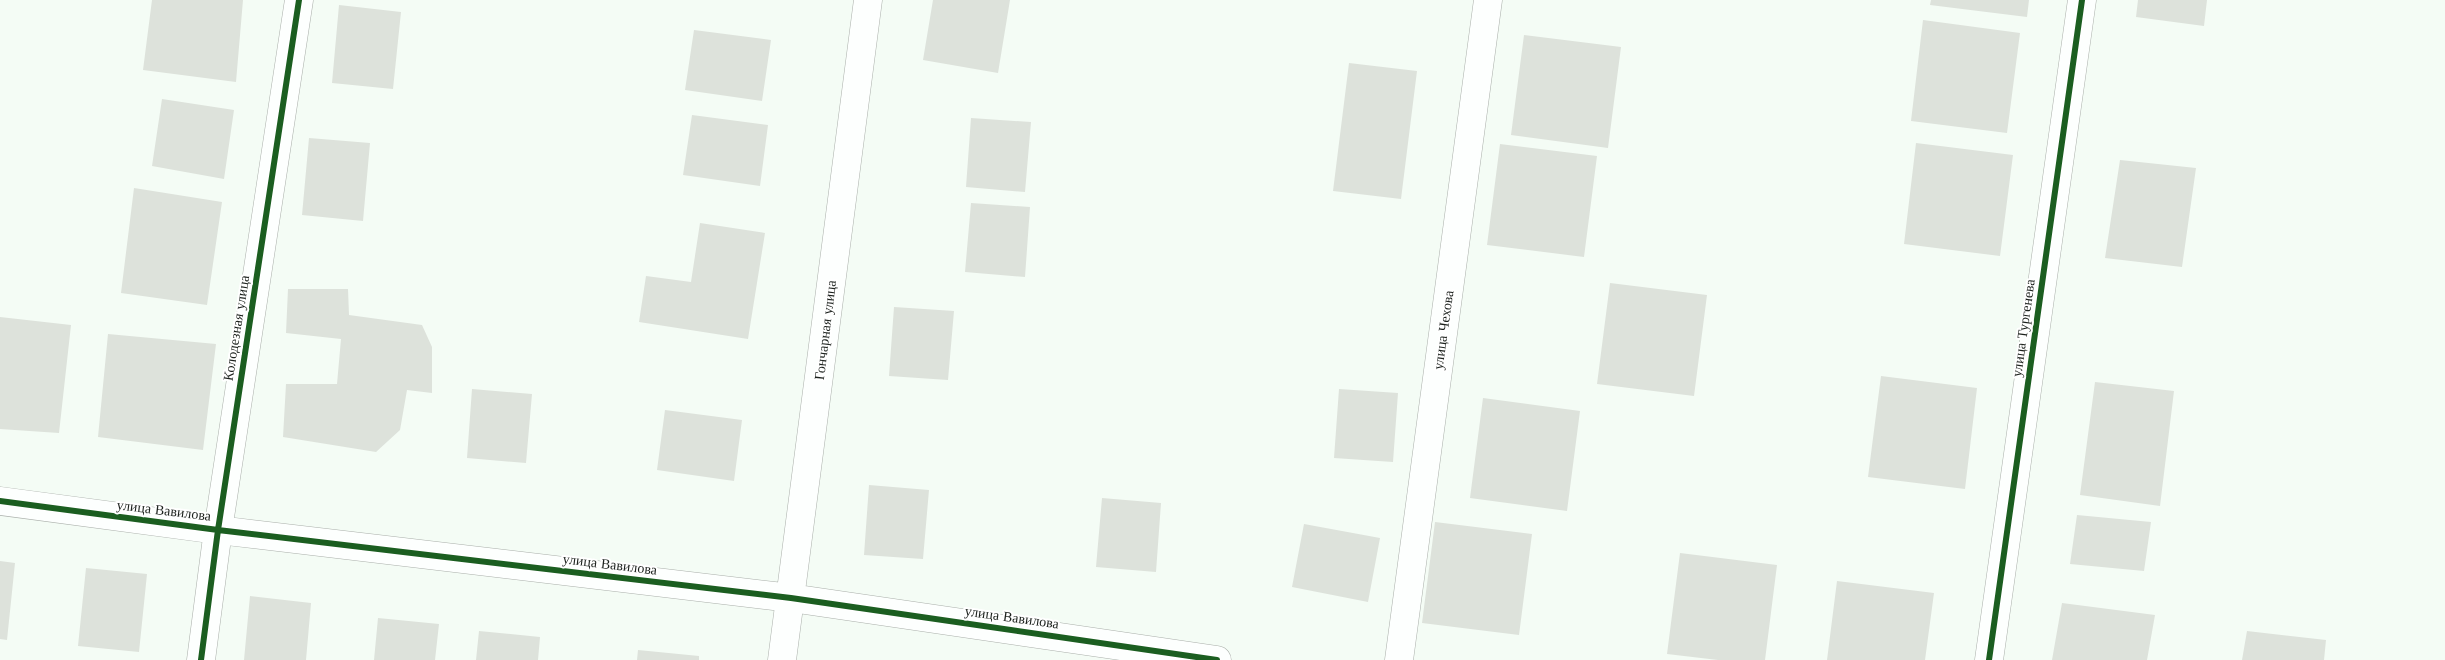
<svg xmlns="http://www.w3.org/2000/svg" width="2445" height="660" font-family="'Libre Baskerville',serif">
<rect width="100%" height="100%" fill="#f4fcf5"/>
<path fill="#dde2db" d="M152 0H243L236 82 143 70Z
M933 0H1010L998 73 923 60Z
M1931 0H2029L2027 17 1930 5Z
M2138 0H2207L2204 26 2136 17Z
M339 5 401 12 393 89 332 83Z
M1923 20 2020 33 2007 133 1911 121Z
M694 30 771 40 762 101 685 90Z
M1524 35 1621 47 1608 148 1511 135Z
M1349 63 1417 71 1401 199 1333 191Z
M162 99 234 110 224 179 152 166Z
M692 115 768 125 760 186 683 175Z
M971 118 1031 122 1025 192 966 187Z
M309 138 370 143 363 221 302 215Z
M1916 143 2013 155 2000 256 1904 244Z
M1500 144 1597 156 1584 257 1487 245Z
M2120 160 2196 168 2182 267 2105 258Z
M134 188 222 202 207 305 121 293Z
M971 203 1030 207 1025 277 965 272Z
M700 223 765 233 748 339 639 322 646 276 691 282Z
M1610 283 1707 295 1694 396 1597 384Z
M288 289H348L349 315 422 325 432 347V393L407 390 400 430 376 452 283 437 286 384H337L341 339 286 333Z
M894 307 954 311 948 380 889 376Z
M0 317 71 325 59 433 0 429Z
M108 334 216 344 203 450 98 437Z
M1881 376 1977 388 1965 489 1868 477Z
M2095 382 2174 391 2160 506 2080 495Z
M472 389 532 394 526 463 467 458Z
M1339 389 1398 393 1393 462 1334 458Z
M1483 398 1580 411 1567 511 1470 498Z
M665 410 742 420 734 481 657 470Z
M869 485 929 490 923 559 864 555Z
M1102 498 1161 503 1156 572 1096 567Z
M2077 515 2151 522 2144 571 2070 564Z
M1435 522 1532 534 1519 635 1422 623Z
M1304 524 1380 538 1368 602 1292 587Z
M1680 553 1777 565 1765 660H1718L1667 654Z
M0 561 15 563 7 640 0 639Z
M86 568 147 574 139 652 78 646Z
M1837 581 1934 593 1925 660H1827Z
M250 596 311 603 306 660H244Z
M2062 603 2155 615 2147 660H2052Z
M378 618 439 624 435 660H374Z
M479 631 540 637 538 660H476Z
M2247 631 2326 640 2324 660H2242Z
M638 650 699 656V660H637Z"/>
<g fill="none" stroke-linecap="round" stroke-linejoin="round">
<g stroke="#aaafaa" stroke-width="29">
<path id="minor" d="M201 660 218 530 299 0
M1399 660 1488 0
M1989 660 2082 0"/>
</g>
<g stroke="#aaafaa" stroke-width="29">
<path id="tertiary" d="M0 501 218 530 791 598 1217 660
M782 660 868 0"/>
</g>
<use href="#minor" stroke="#fdfffe" stroke-width="28"/>
<use href="#tertiary" stroke="#fdfffe" stroke-width="28"/>
<g stroke="#fff" stroke-width="9">
<path id="cycleway" d="M0 501 218 530 791 598 1217 660
M201 660 218 530 299 0
M1989 660 2082 0"/>
</g>
<use href="#cycleway" stroke="#1b5e20" stroke-width="6"/>
</g>
<g text-anchor="middle" dominant-baseline="central" stroke-width="4" stroke-linejoin="round" paint-order="stroke">
<g font-size="14" fill="#1c211d" stroke="#fff">
<text transform="translate(236 328) rotate(-81)">Колодезная улица</text>
<text transform="translate(2023 328) rotate(-82)">улица Тургенева</text>
<text transform="translate(825 330) rotate(-83)">Гончарная улица</text>
<text transform="translate(1443 330) rotate(-82)">улица Чехова</text>
<text transform="translate(164 510) rotate(7)">улица Вавилова</text>
<text transform="translate(610 564) rotate(7)">улица Вавилова</text>
<text transform="translate(1012 617) rotate(8)">улица Вавилова</text>
</g>
</g>
</svg>
